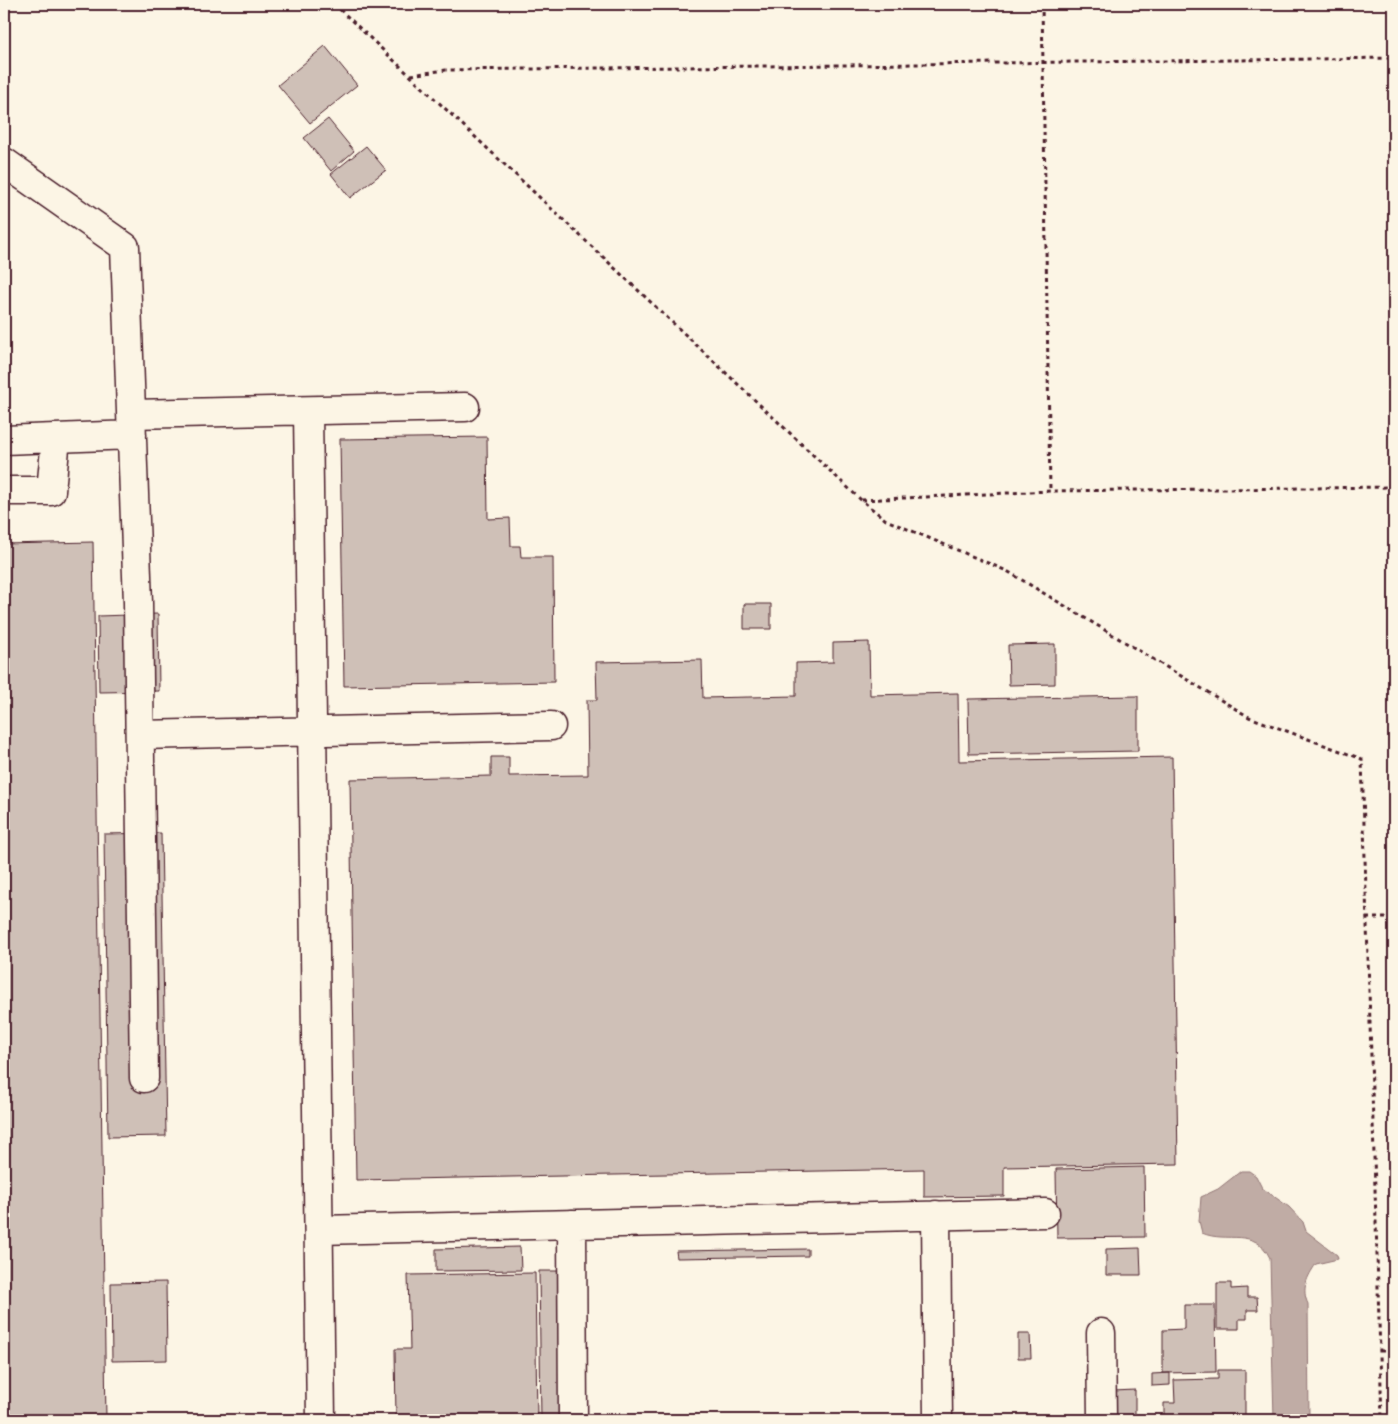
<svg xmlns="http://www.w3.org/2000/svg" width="1398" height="1424" font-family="'Comic Neue',sans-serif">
<rect width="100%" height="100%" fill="#fcf5e5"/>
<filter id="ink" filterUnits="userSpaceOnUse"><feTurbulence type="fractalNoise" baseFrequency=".02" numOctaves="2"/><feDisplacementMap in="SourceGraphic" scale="10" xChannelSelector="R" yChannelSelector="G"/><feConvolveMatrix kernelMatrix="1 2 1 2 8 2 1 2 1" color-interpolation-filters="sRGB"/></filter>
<g filter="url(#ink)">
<path fill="#c0aca5" stroke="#917474" d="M1241 1171H1249L1256 1176 1262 1188 1289 1207 1303 1222 1306 1231 1337 1255 1338 1259 1316 1264C1307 1277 1301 1289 1308 1304L1309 1420H1274L1270 1258C1255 1226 1227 1244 1202 1233L1199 1221 1201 1197 1218 1189Z"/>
<path fill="#cfc0b7" stroke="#4a1f2b" d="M325 46 357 85 310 123 278 85Z
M328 119 354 151 331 171 304 138Z
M366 146 386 170 350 198 331 174Z
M487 437 488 519 510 518 511 546H520L521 557H553L554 682 344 686 340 439Z
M93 542 106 1420H4V544Z
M744 604H771V629H744Z
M158 614 159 691 99 692 98 616Z
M869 642 870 695 958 693 959 761 1172 757 1178 1164 1004 1167V1196L924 1197V1169L356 1180 350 779 491 776V757H509V776L588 775 587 700H597L596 662 702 660 703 698 796 696V663L833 662V643Z
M1055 644V684L1009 685 1008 645Z
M1138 696V751L969 754 968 699Z
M161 833 166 1136 108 1137 104 834Z
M1144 1167 1145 1237 1057 1238 1056 1169Z
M520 1247 521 1270 436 1271V1249Z
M1140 1248 1141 1275H1106V1249Z
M808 1249V1256L677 1258 676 1251Z
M539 1271H561L563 1420H541Z
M535 1273 537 1420H396L395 1349H410L408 1275Z
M166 1282 167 1360 112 1361 111 1283Z
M1217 1283H1231V1289L1247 1288V1297H1257L1258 1310H1247V1319H1239V1329H1217Z
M1184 1305H1215L1216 1372 1163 1373V1330L1184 1329Z
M1018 1334H1030L1031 1358H1018Z
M1218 1370H1245V1420H1164V1403H1175L1174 1380 1218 1379Z
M1170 1373V1385L1152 1386V1374Z
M1135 1390V1416H1115L1114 1391Z"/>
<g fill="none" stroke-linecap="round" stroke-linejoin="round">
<g stroke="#4a1f2b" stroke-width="31">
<path id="minor" d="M4 162 125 247 138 603 144 1078
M308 411 321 1420
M131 414 465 407
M4 440 132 435
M4 491H51L56 438
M140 735 551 726
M936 1215 938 1420
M572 1224 573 1420
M319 1230 1045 1213
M1101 1333 1102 1420"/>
</g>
<path stroke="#4a1f2b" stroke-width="3" stroke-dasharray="4 4" stroke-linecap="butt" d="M334 4 861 500 886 520 1007 571 1249 717 1362 759 1382 1420
M1042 4 1050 491
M411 75 446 70 1394 58
M862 500 1050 491 1394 487
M1366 918H1394
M1380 1351H1394"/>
<use href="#minor" stroke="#fcf5e5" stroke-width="28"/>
</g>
</g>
<rect width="1398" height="1424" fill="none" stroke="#fcf5e5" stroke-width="20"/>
<rect x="10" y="10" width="1378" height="1404" fill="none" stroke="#4a1f2b" stroke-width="2" filter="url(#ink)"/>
</svg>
